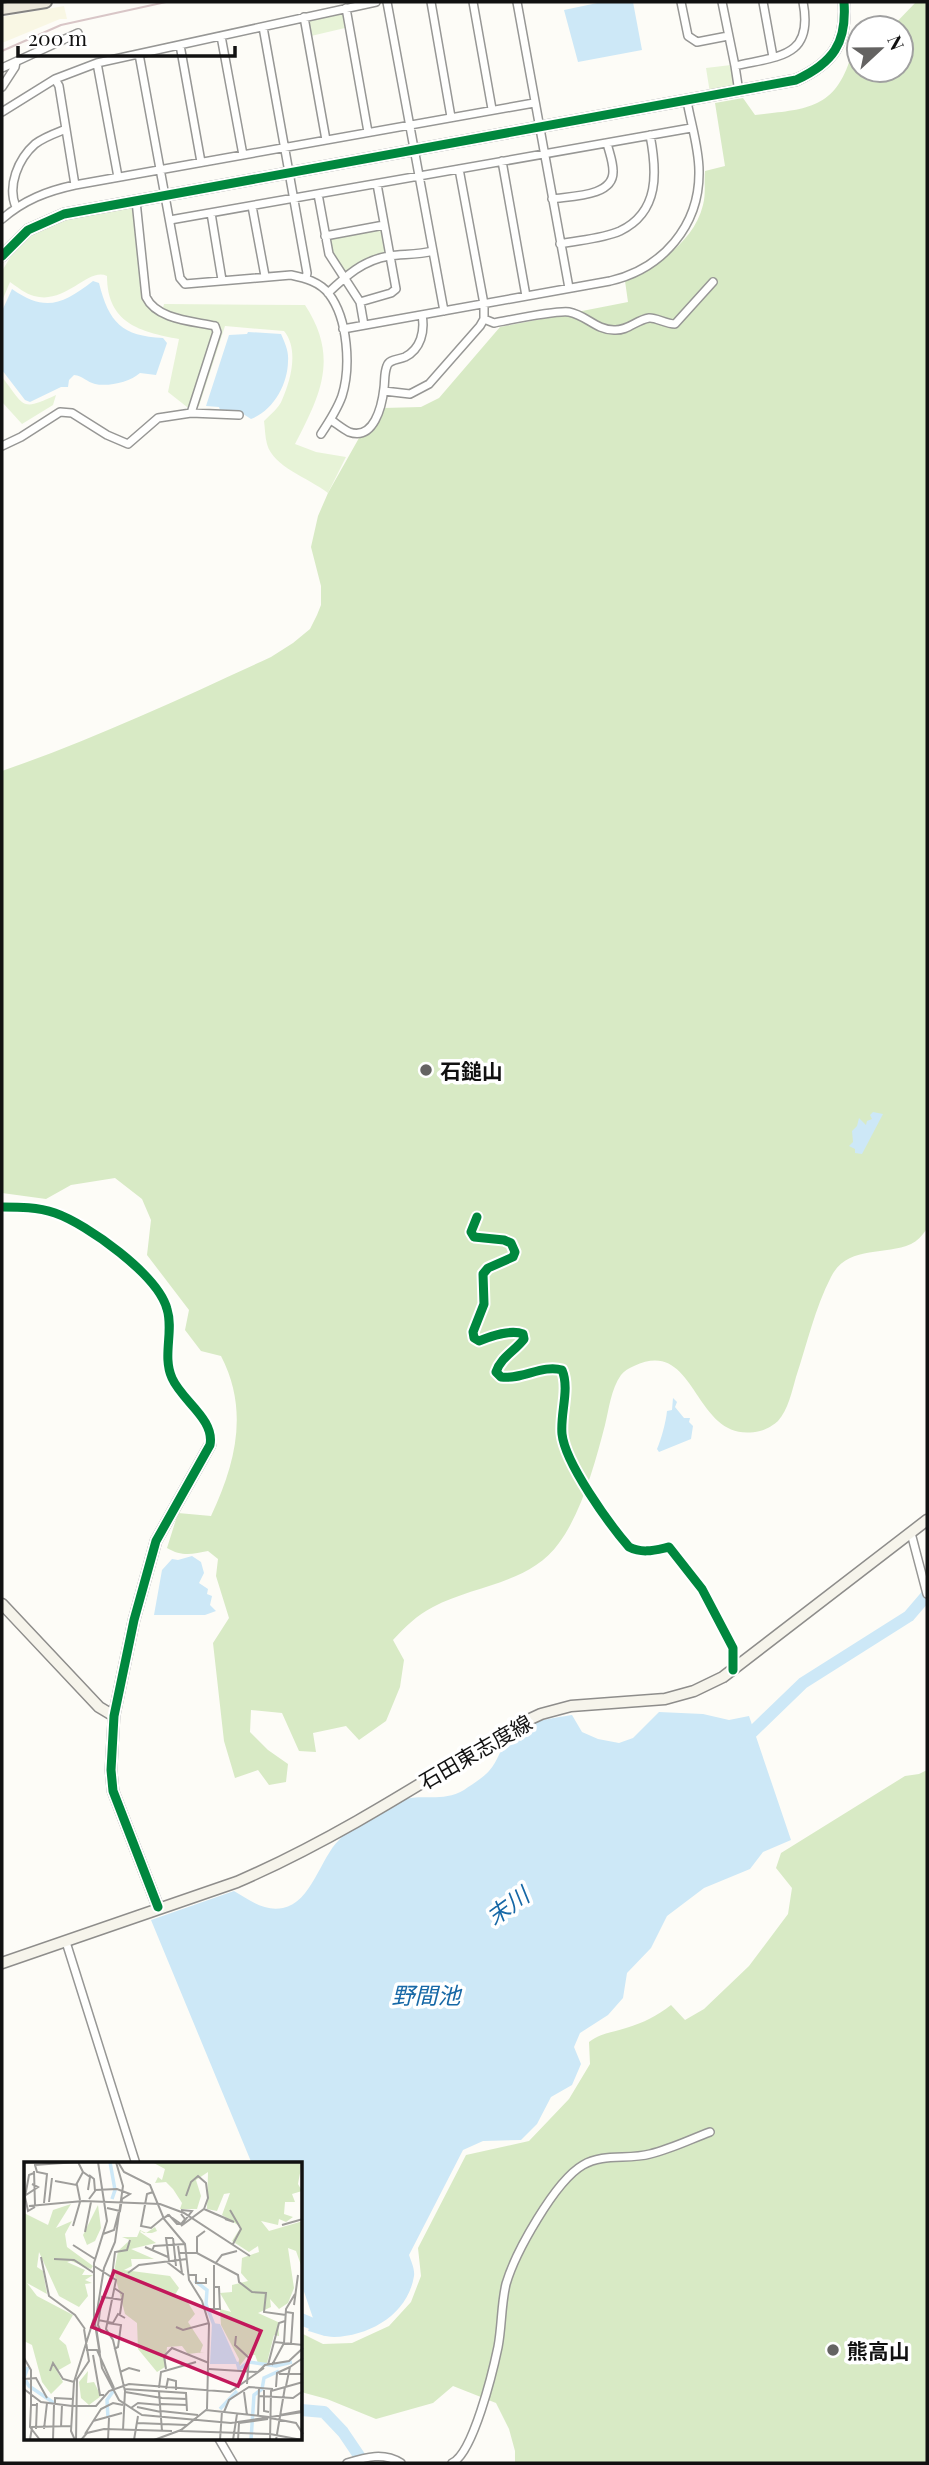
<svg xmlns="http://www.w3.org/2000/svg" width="929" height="2465" font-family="'Playfair Display','Noto Sans JP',serif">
<rect width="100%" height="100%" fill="#fdfcf7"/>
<path fill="#f9f7e4" d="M64 6 67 19H60L2 43V17Z"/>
<path fill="#e7f3d7" d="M343 13 345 28 311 36 308 19Z
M731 65 735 89 710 93 706 68Z
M129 207 135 209 145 299 152 311 161 315 164 304 305 305C339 357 321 394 295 444L316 452 346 457 328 493C309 478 273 467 267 444 265 437 265 428 264 421 270 415 279 408 282 400 291 380 299 349 284 331L225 326 199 406 187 407 168 392 179 339C140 332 107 323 107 276 88 267 66 305 34 296 26 294 17 287 10 282L2 301V271L14 251 35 233 53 222Z
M382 229 386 255C371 259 357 262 345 273L333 255 330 242 333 238Z
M2 377C25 406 20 412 56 395L53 405 22 424 2 402Z"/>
<path fill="#d8eac5" d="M916 2H927L926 1230C922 1236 917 1241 911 1244 884 1256 847 1245 831 1277 815 1308 807 1344 796 1377 792 1391 788 1410 778 1421 774 1425 765 1430 760 1431 692 1447 699 1335 634 1366 629 1368 624 1371 621 1375 611 1389 609 1409 605 1425 595 1463 582 1512 559 1543 530 1584 474 1585 433 1607 417 1615 405 1627 393 1640L404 1660 400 1687 386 1721 359 1740 346 1726 313 1733 316 1752 299 1751 282 1713 251 1710 250 1732 268 1750 288 1764 286 1782 269 1785 258 1770 235 1778 224 1741 213 1643 229 1618 216 1576 218 1559 208 1551C193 1554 182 1557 167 1548L178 1513 211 1516C236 1463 249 1410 221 1356L201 1351 185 1330 189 1310 147 1255 151 1220 142 1199 115 1178 71 1185 46 1199 2 1193V771C94 739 182 698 271 657L293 643 310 629 317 615 321 605V586L311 547 318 516 328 493 359 438 371 432 377 425 383 408 421 407 439 398 500 327 628 302 625 281C657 265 694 242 703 205 706 194 704 182 705 171L725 166 715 103 743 98 755 115C804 109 835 111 851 56L859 55V70H901V28H891Z
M927 1770V2463H515V2451L509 2429 496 2403 453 2386 433 2403 376 2419 327 2399 301 2392V2333L323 2344 352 2343 389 2326 411 2302 421 2276 418 2248 466 2155 529 2141 569 2099 590 2064 589 2042C601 2033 611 2033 626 2028 643 2023 657 2016 671 2005L685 2020 704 2009 749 1966 788 1914 792 1888 776 1868 781 1853 905 1776 919 1774Z"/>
<path fill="#cde8f7" d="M602 2H633L642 50 578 62 564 10Z
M93 281 99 283C109 323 122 336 163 338L167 343 156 375 140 373C130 382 108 387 95 384 87 382 83 376 74 375L69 380 68 387H61L30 402 25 400 2 370V311L12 289C45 312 62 305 93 281Z
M248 332 281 334C285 343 289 352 288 361 288 384 273 411 251 419L237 410H220L219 407 206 406 229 335 247 334Z
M873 1112 883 1114 862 1154 855 1153V1149L849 1146 853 1142 852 1131 857 1126 859 1118 866 1125 867 1121 872 1119 870 1115Z
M673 1398 677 1402 675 1407 684 1418H690L689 1422 693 1426 691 1439 659 1452 657 1449C661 1440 666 1422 667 1411L672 1410Z
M192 1556 201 1562 204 1573 199 1583 208 1589 207 1594 212 1596 210 1605 216 1611 205 1615H154L162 1570 172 1559 178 1560Z
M659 1712 703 1714 729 1720 749 1716 791 1840 763 1852 750 1869 704 1888 667 1916 651 1948 627 1973 623 1998 608 2015 580 2033 574 2047 581 2064 572 2085 551 2097 537 2124 521 2140 483 2141 463 2150 409 2255C411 2261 415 2269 414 2276 408 2314 370 2336 334 2337 325 2337 316 2333 308 2331L313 2318 301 2283V2164H252L151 1920 234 1891C249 1900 265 1912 283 1908 311 1903 321 1857 339 1840 352 1826 384 1805 402 1800 423 1793 441 1803 464 1790 471 1785 483 1778 489 1771 499 1760 501 1745 512 1735 526 1721 553 1718 572 1715L582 1732 598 1739 619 1743 633 1738Z"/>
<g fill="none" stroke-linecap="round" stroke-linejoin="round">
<path stroke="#cde8f7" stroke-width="12" d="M742 1742 803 1683 909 1616 927 1595
M301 2319 327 2330
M301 2410 324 2412 343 2432 364 2463"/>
<g stroke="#979795" stroke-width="10">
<path id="street" d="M387 2 444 311
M431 2 451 117
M473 2 492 109
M517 2 569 288
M681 2 688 36 697 42 728 36
M722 2 735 66C778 56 814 58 803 2
M763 2 773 57
M346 8 368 132
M304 17 326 140
M263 27 307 273 306 278
M221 36 243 155
M180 45 201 162
M139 54 180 278 185 284 291 275C305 278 320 282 329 294 348 319 351 367 342 396 337 410 329 422 321 434
M97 63 118 177
M735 66 739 92
M2 68 78 33
M55 79 59 86 75 185
M2 87 15 67 16 62
M2 112 55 79 97 63 376 2
M502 161 526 296
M318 194 329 254 360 302 364 325
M552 199C570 196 614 197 613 171 613 161 609 152 607 143
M252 206 265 276
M16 207C7 186 18 159 35 144 44 137 56 133 66 129
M211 213 222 280
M2 219C24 200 47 191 75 185L534 103
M170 220 691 128
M325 236 384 225
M560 244C579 240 602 239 620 231 660 212 657 171 650 135
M328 293C346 276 363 260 389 256 403 254 418 255 433 251
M360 302 391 293 396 289 377 184
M484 319 494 323C510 320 557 310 569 312 586 315 596 330 614 330 628 331 636 320 649 318 655 317 666 324 675 324L713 282
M343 329 610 281C662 269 700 226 699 171 699 148 691 124 687 101
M384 391 410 394 429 384 480 326 484 319V304L459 169
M191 413 239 415
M331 420C337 424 343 429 349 432 374 441 382 406 384 388 385 381 384 373 387 366 389 359 398 360 405 357 421 349 425 331 422 315
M2 446 21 437 60 412 72 413 107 435 128 444 158 418 191 413 217 332 215 326C193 321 157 320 146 297L136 201
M2 1207C20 1207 37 1207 55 1213 87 1224 158 1275 167 1309 174 1331 162 1356 172 1378 182 1401 215 1419 210 1445
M477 1217 471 1232 474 1237 504 1240 511 1243 515 1252 513 1257 488 1268 483 1274 484 1304 473 1332 474 1338 479 1341C492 1336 511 1329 523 1334L524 1339C515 1351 501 1357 496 1372L501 1377C522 1380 543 1364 562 1370 570 1389 560 1413 562 1434 565 1463 609 1524 629 1547 643 1554 655 1550 669 1547L702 1589 733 1648V1670
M911 1533 927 1594
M66 1942 136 2164
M219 2439 233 2463
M347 2463C366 2457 384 2452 401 2463
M452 2463C473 2454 493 2371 498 2347 502 2326 501 2305 506 2284 515 2253 555 2181 583 2165 603 2153 628 2160 650 2154 671 2149 691 2139 710 2132"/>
</g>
<g stroke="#8e8d8b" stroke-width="13">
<path id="secondary" d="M2 256 28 230 64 214 796 80C833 63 847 43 844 2
M2 1604 99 1707 114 1716
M158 1907 113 1791 111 1770 114 1716 134 1620 156 1541 210 1445
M2 1963 237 1882C334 1840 423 1782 513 1727L541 1714 571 1706 665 1699 694 1691 723 1677 927 1520"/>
</g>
<g stroke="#858482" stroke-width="14">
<path id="primary" d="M2 9 46 2"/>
</g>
<use href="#street" stroke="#fffffe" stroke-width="7"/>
<use href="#secondary" stroke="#f6f4eb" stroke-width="10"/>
<use href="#primary" stroke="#ede9dc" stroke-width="10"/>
<path stroke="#d9c6c7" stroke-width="2" d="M2 51 61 25 166 2"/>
<g stroke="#fff" stroke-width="13">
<path id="cycleway" d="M2 256 28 230 64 214 796 80C833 63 847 43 844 2
M2 1207C20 1207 37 1207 55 1213 87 1224 158 1275 167 1309 174 1331 162 1356 172 1378 182 1401 215 1419 210 1445L156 1541 134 1620 114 1716 111 1770 113 1791 158 1907
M477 1217 471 1232 474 1237 504 1240 511 1243 515 1252 513 1257 488 1268 483 1274 484 1304 473 1332 474 1338 479 1341C492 1336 511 1329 523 1334L524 1339C515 1351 501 1357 496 1372L501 1377C522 1380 543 1364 562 1370 570 1389 560 1413 562 1434 565 1463 609 1524 629 1547 643 1554 655 1550 669 1547L702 1589 733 1648V1670"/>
</g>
<use href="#cycleway" stroke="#00873e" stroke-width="9"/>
</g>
<g fill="#646362" stroke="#fff" stroke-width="2.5">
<circle cx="426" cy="1070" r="7"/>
<circle cx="833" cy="2350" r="7"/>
</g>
<g text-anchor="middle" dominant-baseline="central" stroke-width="7" stroke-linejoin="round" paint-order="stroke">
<g font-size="21" font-weight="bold" fill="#111" stroke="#fff" text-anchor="start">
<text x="440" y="1070">石鎚山</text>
<text x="847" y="2350">熊高山</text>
</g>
<g font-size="21" fill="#111" stroke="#fff">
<text transform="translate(475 1751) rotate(-30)">石田東志度線</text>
</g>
<g font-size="23" font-style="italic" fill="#1768a6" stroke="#fff">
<text transform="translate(507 1905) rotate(-36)">末川</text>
<text x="426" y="1994">野間池</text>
</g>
</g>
<g transform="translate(24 2162)">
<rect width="278" height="278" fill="#fdfcf7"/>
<path d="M128 0H278L274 22 278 29 268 32 271 40H261L260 52 269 55 262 60 255 57 254 63 237 59 245 69 279 59 278 106 272 89 264 86 270 126 264 141 255 147 246 137 247 145 234 151 254 160 255 174 250 173 243 201H234L231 193H224L214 206 215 197 197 163 196 147 207 150 196 131 208 130V123L224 119 217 111 218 96 235 90 234 84 225 90 208 79 217 65 198 53 206 31 200 32 193 49 183 47 184 10 172 18 177 34 173 47H156L158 41 149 27 142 20 131 21 134 15 138 18 141 7ZM47 42 32 66 48 59 41 72 43 85 69 104 67 107 47 99 43 100 61 108 58 113H69L61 118 68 121 61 122 64 134 55 145 35 134 15 90 13 105 19 109 23 132 3 121 13 134 49 153 35 177 42 183 47 201 33 209 39 220 27 232 18 220 8 183 0 179V51L24 63 29 48ZM74 43 77 66 71 79 63 83 59 73ZM131 65 133 69 128 71H120L117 69 116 70 132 81 107 87 130 97H107L108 104 100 108 146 114 155 126 151 133 163 139 171 152 164 160 179 183 176 191 181 190 164 192 158 184 143 185 141 205 133 210 114 187 113 161 101 152 90 110 94 89 106 78 98 75H113L116 68 122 71ZM64 209 63 221 70 220 77 234 65 243 57 236 55 220Z" fill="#d8eac5"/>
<path d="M188 161 196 162 214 202H186Z" fill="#cde8f7"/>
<path fill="none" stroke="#cde8f7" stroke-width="3.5" d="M86 0 91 28 88 37M171 119 183 128 182 142 191 166M213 200 215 207 225 200 252 204 268 200M4 205 0 216 5 224 30 241M196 247 213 229M84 256 83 238 90 228M227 278 230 233 238 227 240 216 255 209"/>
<path fill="none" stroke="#9f9e9b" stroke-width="2" d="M92 0 99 24 91 80 80 106 71 162 78 206 95 238 118 253 207 261 279 250M94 0 100 10 126 23 140 57 161 82 165 118 178 139 185 162 183 247M10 3 54 0M11 3 13 10 23 12 20 41M10 9 11 43M59 10 66 15 64 28M10 11 5 13 1 35 4 49 11 45M31 19 53 23 56 38M52 23 59 10 54 0M71 28 93 27 106 32 98 37 96 49 83 46M129 30 123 32 117 64 127 66 139 56M2 33 14 25 8 22M162 34 167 20 174 14 182 21 184 36 180 47M65 37 71 29 70 17 65 13M25 40 28 16M5 44 59 39 136 42 160 51 226 94M157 48 168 49 158 62H153L145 53 140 56 144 53 157 62 161 57 157 52M206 48 217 67 209 82M258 63 279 57M49 64 56 40M157 64 180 47 210 60 201 57M61 70 67 40M79 72 90 68 95 49M149 76 152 104M49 83 71 97M154 84 158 111M121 85 144 95M128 89 130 84 161 82M156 91H173L214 113 215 120 228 130 242 131 240 150 262 153M173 91V75L181 69M17 95 25 134 51 153 61 167M30 97 50 98 70 111M145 99 142 76H149M143 100 160 113M191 102 198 93 213 89M70 104 92 118 82 167 89 178 101 229 99 268M104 111 115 103 163 97M165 113H172V121H182V116M88 114 91 90 103 88 106 78M90 126 99 132 96 152M270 143 274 113M181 147H196L195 125H190M190 148V103M262 150 269 151 267 182M74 158 89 161 94 152 101 156M83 161 97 163 94 185 90 187M72 165 76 191M152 165 159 168 185 161M83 171 77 170 74 163 78 135 99 138M212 174 211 183 225 196 223 222M250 180 279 183M260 181 262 147 271 132M62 188H73L90 226M69 193 76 233H80M0 196 7 208V243H13M244 203 255 161 261 159M248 203 260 181M142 207 140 194 148 186 185 201M185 207 234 210 241 203 265 199 279 186M26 209 29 201 39 217 50 220M96 210 105 206 116 209M255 212H279M0 217 12 216 23 236M262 224 266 205 279 196M252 225 253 211 266 205M135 226 137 210 172 200M240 226V249L245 250M0 227 17 240 48 244M100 227 162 231 163 249M142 227 144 217 152 219V228M101 230 138 236M135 230 138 269M220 230 223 253M235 234 269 236 279 229M138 236 163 237M31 242V236L49 237M137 242 163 243M7 243 6 265 16 278M48 244H72L85 229 105 222 206 230 240 206M113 245 137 250M107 246 114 241 137 243M137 249 174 253M200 250 205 238 225 225 249 227M256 253 277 249 278 230M234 255 235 226M246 256 272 261 279 272M69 259 98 251M113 261 163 263M37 265 38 243M12 267 13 241M20 267 23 241M156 269 246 272M61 272 77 247 89 241 99 243M246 272 278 278M6 278 8 265 47 264M29 278 30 243M51 278 47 269 50 220 70 156V101L83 59 74 0M52 278 53 217 65 199 60 167M57 278 63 271 80 267 148 269M84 278 85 256M110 278 114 254M130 278 157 268 182 248 245 255M196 278 198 249M209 278 213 252M214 278 215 261 244 257M246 278 247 229 279 220M252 278 261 225"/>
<path fill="#c2185b" fill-opacity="0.15" stroke="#c2185b" stroke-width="3.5" d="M90 109 237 169 214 224 68 165Z"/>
<rect width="278" height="278" fill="none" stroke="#111" stroke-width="3.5"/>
</g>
<rect width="929" height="2465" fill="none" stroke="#111111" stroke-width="7"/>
<g transform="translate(880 49) rotate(68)"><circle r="33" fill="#ffffff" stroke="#a0a0a0" stroke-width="2"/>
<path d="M0-5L12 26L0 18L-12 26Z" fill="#646362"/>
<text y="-10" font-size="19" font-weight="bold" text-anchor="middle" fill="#111111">N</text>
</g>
<path d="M18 46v10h217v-10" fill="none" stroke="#111111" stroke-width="3.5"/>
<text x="28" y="46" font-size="21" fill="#111111" stroke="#ffffff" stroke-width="5" paint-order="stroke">200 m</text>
</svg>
